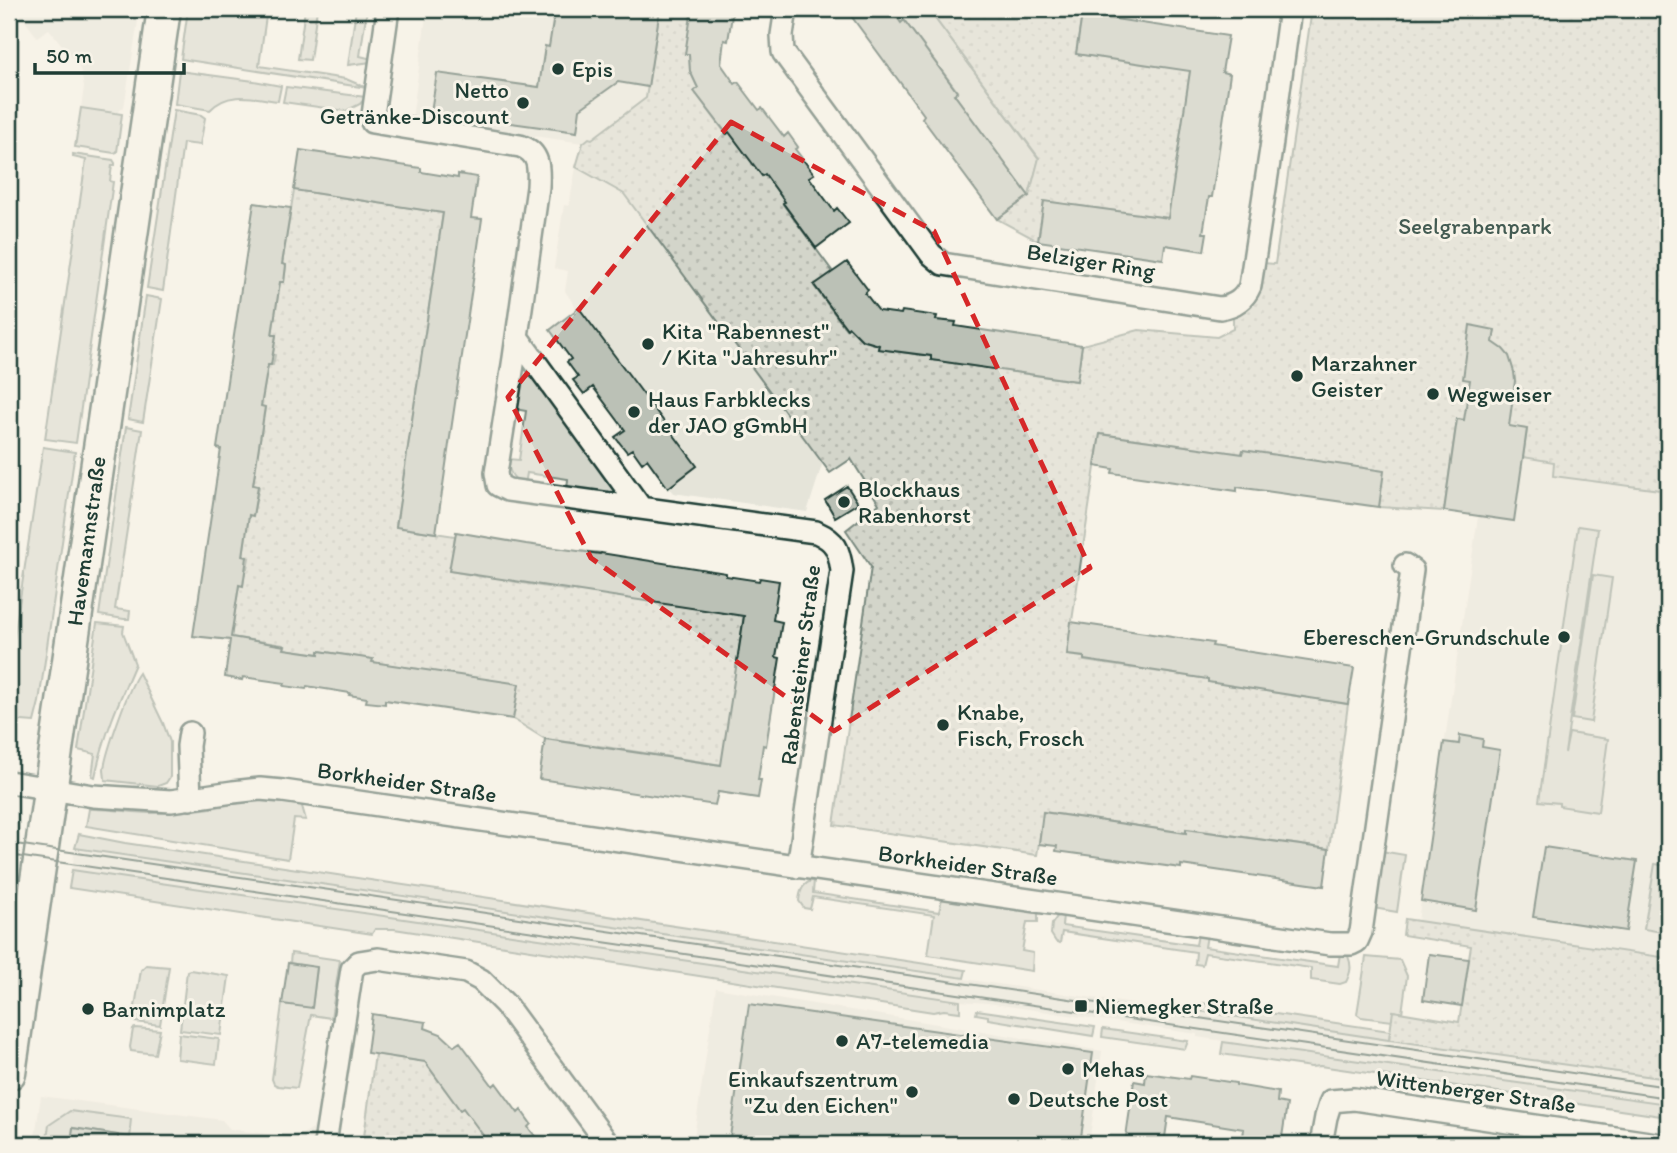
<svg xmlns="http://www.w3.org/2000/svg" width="1677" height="1153" font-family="Itim,sans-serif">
<defs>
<pattern id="park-dots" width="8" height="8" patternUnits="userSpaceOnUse" patternTransform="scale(1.75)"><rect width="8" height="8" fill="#d3d5ca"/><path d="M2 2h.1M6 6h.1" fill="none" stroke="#b5b8ae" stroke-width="1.8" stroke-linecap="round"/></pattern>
</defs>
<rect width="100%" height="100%" fill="#f7f3e8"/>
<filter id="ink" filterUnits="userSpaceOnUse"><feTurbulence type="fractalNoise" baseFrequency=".0143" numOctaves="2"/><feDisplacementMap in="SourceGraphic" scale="14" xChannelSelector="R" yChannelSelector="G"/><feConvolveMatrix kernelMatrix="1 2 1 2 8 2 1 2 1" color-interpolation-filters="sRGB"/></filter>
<g filter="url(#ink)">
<path fill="#e5e4d9" d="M16 9H140L124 107 117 113 81 108 84 87 81 72 78 65 49 29 37 37Z
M427 9H676L668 82 592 139 589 138 583 143 412 119Z
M576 167 624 194 823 462 807 512 673 493 647 459 642 463 632 449 627 452 615 437 624 429 593 388 584 394 573 380 577 376 567 362 571 359 550 330 577 309 565 291 568 271 554 268 564 205 569 206Z
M1457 419 1527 429 1554 462 1553 476 1668 491V958L1418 921 1478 517 1444 511Z
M75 848 1174 1010 1198 1013V1011L1218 1014 1354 1035 1668 1079V1104L1353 1060 1197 1037V1034L1170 1030 988 1003 960 1001 72 870Z
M716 988 1102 1051 1089 1144H693Z
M41 1096 222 1120 230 1129 296 1138 313 1128 317 1120 314 1144H34Z"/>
<path fill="#d3d5ca" stroke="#79897f" stroke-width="2" d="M188 9H267L259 66 346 79 367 88 181 59Z
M305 9H317L310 60 298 59Z
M356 9H367L360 56 372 59 371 62 348 65Z
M891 9H928L1039 159 1029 196 954 94 957 91 904 20 901 23Z
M179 71 254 81 281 86 278 101C254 98 228 90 210 110L175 104Z
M286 87 366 97 360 104 346 111 283 102Z
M81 108 122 114 117 152 114 153 75 147Z
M174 110 201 115 205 118 200 145 183 143 163 291 147 288Z
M73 154 113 160 115 163V165H112L110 181 113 182 76 443 45 439 86 160 73 157Z
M146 296 162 299 143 422 128 419Z
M529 369 623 496 567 491 568 479 527 473 525 485C513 480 508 472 508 459L519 460 526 411 515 409 519 372Z
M126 427 142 430 115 609 130 611 129 619H124L99 615Z
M43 447 75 452 39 702 34 722 9 720V637L14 638Z
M1578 526 1598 529 1565 753 1569 733 1608 739 1598 812 1559 806V803L1539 801Z
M1593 575 1612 578 1591 722 1572 719Z
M97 623 124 626 123 632 135 664C119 701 103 738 95 777L92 776 95 754 78 750Z
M139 673 163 723 170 742V777L166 783 158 786 105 780C105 776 104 773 104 769 106 752 129 686 139 673Z
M262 799 301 803 306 820 294 819 288 859 86 826 89 809C111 808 132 813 154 813 190 813 227 805 262 799Z
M79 834 125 843 966 970 964 978 75 848Z
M1381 851 1405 855 1397 912 1373 908Z
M1655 864 1668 866V933L1644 929Z
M72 870 960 1001V1012L944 1010 933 1012 394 929H375L372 934 69 888Z
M814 880 813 893 939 912 942 898 1038 911V922H1027L1022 951 1033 953 1032 971 928 955 934 915 813 897 810 909 804 908 799 901C800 890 803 883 814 880Z
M1058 915H1063L1062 926 1196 945 1198 934 1207 935 1205 947 1338 966 1340 954 1348 956C1352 966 1351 972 1346 982L1340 984 1311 980V968L1205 953 1202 965 1195 964 1196 952 1062 932 1060 943 1056 942 1051 934 1052 924Z
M291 953 340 960 331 1018 311 1015 297 1088 278 1086 274 1084 272 1079 282 1004 312 1007 317 968 290 963Z
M1366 957 1400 960 1407 976 1402 1013 1394 1011 1392 1021 1361 1017 1357 1014Z
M146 965 169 967 160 1025 135 1022 133 1019 141 970Z
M190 970 229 976 221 1035 180 1030 187 971Z
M1201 1003 1390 1031 1389 1040 1198 1011Z
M977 1010 1095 1027 1093 1036 988 1019V1016L976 1014Z
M135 1028 160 1030 155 1054 131 1051 130 1047 133 1029Z
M1103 1029 1188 1041 1185 1049 1102 1037Z
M179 1034 219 1039 216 1064 177 1059Z
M1223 1042 1668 1104V1117L1320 1066 1311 1067 1221 1054Z
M70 1111 131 1119 130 1129 131 1130 130 1137 73 1128 71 1144H46L49 1125Z"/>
<path fill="url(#park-dots)" stroke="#79897f" stroke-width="2" d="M660 9H692L686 54H689L690 71 698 88 694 91 726 134 729 132 762 176 765 174 785 202 783 204 833 272 814 286 846 329 849 327 862 340 879 345 878 349 931 356V360L1076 381 1082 345 1139 330 1217 337 1233 329V317L1252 303 1258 288 1263 263 1275 264 1312 9H1668V491L1553 476 1554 462 1523 457 1527 429 1457 419 1444 511 1379 507 1383 471 1243 450 1242 454 1100 434 1067 654 1084 657V661L1208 679V682L1348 704 1329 849 1187 829 1185 833 1044 812 1037 855 834 825 871 567 846 530 879 504 851 459 830 473 624 194 576 167 583 143 589 138 592 139 646 98Z
M928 9H1083L1076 54 1164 67 1191 68 1169 218 1044 201 1038 241 997 219 1029 196 1039 158Z
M294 190 443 213 396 527 455 536 450 571 484 577 485 573 504 576V580L572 591 579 551 601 553 595 592 744 616 722 765 598 746 597 750 581 744 545 739 513 719 518 685 372 662V659L320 651 319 654 284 649V645L231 637 239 585H243L246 568H247L249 558 243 556 249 515H253L259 487 253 485 265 408 261 406 268 365H273L275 355 273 354 276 336 272 335 280 282H284L286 266 282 264Z
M1405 919 1668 958V1079L1389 1040 1393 1011 1459 1022 1471 946 1403 935Z
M375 1054 419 1061 426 1059 428 1066 460 1110 463 1108 485 1137 488 1136 494 1144H363Z"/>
<path fill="#bbc1b6" stroke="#1f3d34" stroke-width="2" d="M555 9H660L648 87 618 82 580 109 577 132 431 112 437 73 539 87 545 46 549 47Z
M692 9H733L728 41 724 40 721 64 735 84 738 82 759 110 762 108 784 137 788 133 798 147 795 149 814 174 809 177 834 211 837 208 849 223 816 248 783 203 785 202 765 174 762 176 729 132 727 134 694 91 698 88 690 71 689 54H685Z
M846 9H891L901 23 904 20 957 92 954 94 1029 196 997 219 922 118 924 115Z
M1082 14 1228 36 1222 72 1230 74 1212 197H1209L1203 233H1207L1204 251 1165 245 1163 259 1038 241 1044 201 1168 218 1190 71 1076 54Z
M300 150 421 168V172L458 178V174L477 177 471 218 482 219 436 533 396 527 443 213 294 190Z
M254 203 291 208 282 264 286 265 284 282H280L272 335H276L271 365H268L261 406 265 407 253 485 258 486 253 516 249 515 243 556 247 557 243 586 239 585 231 637 285 646 284 649 319 654V651L373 659 372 662 519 684 513 719 385 700V704L366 702 367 698 349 695 350 693 307 686 306 689 284 686 285 683 243 677 242 680 225 677 230 640 193 636 221 449 217 448Z
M847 262 868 290 865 293 879 311 901 314 902 311 937 316 936 320 956 322 955 326 1082 345 1077 381 931 360V356L878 349 879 345 862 340 849 327 847 329 814 285Z
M579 308 697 466 668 488 647 459 642 463 632 449 627 452 615 437 625 430 593 387 584 394 573 380 578 377 567 362 571 359 550 330Z
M1470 325 1495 330 1493 342 1503 349 1509 356 1514 372 1515 381 1509 426 1527 429 1514 521 1444 511 1457 419 1464 420 1470 380 1463 379Z
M1100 434 1242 454 1243 450 1384 471 1379 507 1237 487V491L1112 473 1113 469 1095 466Z
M847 486 858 503 835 517 825 500Z
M456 532 526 544 600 554 601 553 726 573V576L759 581 760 578 779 581 773 620 782 622 776 657 780 658 766 746 763 745 758 780H761L758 798 718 792 715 805 539 779 545 739 721 765 744 616 449 571Z
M1071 622 1213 643 1212 646 1354 668 1348 704 1208 682V679L1084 660V657L1067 655Z
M1460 735 1483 739 1482 747 1500 750 1476 910 1421 901 1444 742 1459 744Z
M1043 812 1186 833V829L1329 849 1324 886 1181 865V868L1056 851 1057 846 1039 844Z
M1544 847 1637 861 1626 931 1533 917Z
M1429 954 1469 959 1462 1006 1423 1000Z
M288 963 317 967 312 1008 282 1004Z
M749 1004 1093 1053 1080 1144H729Z
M372 1014 426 1022 425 1028 441 1034 454 1046 460 1042 493 1086 496 1083 518 1113 521 1110 531 1124 528 1127 541 1144H494L488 1136 485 1138 463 1108 460 1110 425 1062 367 1053Z
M1146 1073 1189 1079 1190 1076 1236 1083V1085L1278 1092 1277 1102 1287 1104 1281 1144H1242L1244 1129 1168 1117 1164 1144H1125L1134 1081 1145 1083Z
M73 1128 118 1135V1144H71Z"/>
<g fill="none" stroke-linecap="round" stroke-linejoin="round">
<g stroke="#1f3d34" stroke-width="26">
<path id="street" d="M388 9 372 122 520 146C540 152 539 169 538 187L514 358 496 473 498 485 508 490 816 532C836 541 839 549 842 571L798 867
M786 9 782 35 783 52 931 254 943 264 1220 308C1234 306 1244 300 1250 286L1271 149 1290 9
M517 337 641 508
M9 782 93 796 171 801 233 792 260 789 283 791 1330 944H1351L1357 941 1361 932 1412 570 1405 565
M190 799 188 746 190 733
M325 1144 352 969 359 962 378 959 466 972 481 980 505 1004 608 1144
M1321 1144 1326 1117 1331 1101 1354 1099 1656 1144"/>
</g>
<g stroke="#1f3d34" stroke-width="37">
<path id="secondary" d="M9 1073 164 9"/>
</g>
<use href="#street" stroke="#f7f3e8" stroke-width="21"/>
<use href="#secondary" stroke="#f7f3e8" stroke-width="32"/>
<path stroke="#1f3d34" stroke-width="2" d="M9 843 1668 1087
M9 855 1668 1098"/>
</g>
</g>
<path d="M0 0H1677V1153H0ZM731 122 934 231 1090 568 834 731 591 558 508 397Z" fill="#f7f3e8" fill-opacity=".55" fill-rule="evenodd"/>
<path fill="none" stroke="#d62828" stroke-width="5" stroke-dasharray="14 9" stroke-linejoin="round" d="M731 122 934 231 1090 568 834 731 591 558 508 397Z"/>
<g fill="#1f3d34" stroke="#f7f3e8" stroke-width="2.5">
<circle cx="558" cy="69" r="7"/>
<circle cx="523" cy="103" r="7"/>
<circle cx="648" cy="344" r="7"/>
<circle cx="1297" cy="376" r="7"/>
<circle cx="1433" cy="394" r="7"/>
<circle cx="634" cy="412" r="7"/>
<circle cx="844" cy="502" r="7"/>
<circle cx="1564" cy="637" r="7"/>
<circle cx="943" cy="725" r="7"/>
<rect x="1074" y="999" width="14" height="14" rx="3.5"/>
<circle cx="88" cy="1009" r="7"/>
<circle cx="842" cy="1041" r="7"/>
<circle cx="1068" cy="1069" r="7"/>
<circle cx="912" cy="1092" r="7"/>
<circle cx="1014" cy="1099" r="7"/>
</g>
<g text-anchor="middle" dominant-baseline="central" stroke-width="6" stroke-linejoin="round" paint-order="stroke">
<g font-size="23" fill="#1f3d34" stroke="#f7f3e8" text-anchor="start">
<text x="572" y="69">Epis</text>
<text x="509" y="90" text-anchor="end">Netto<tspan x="509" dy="26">Getränke-Discount</tspan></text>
<text x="662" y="331">Kita "Rabennest"<tspan x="662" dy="26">/ Kita "Jahresuhr"</tspan></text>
<text x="1311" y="363">Marzahner<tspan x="1311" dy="26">Geister</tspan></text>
<text x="1447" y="394">Wegweiser</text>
<text x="648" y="399">Haus Farbklecks<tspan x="648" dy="26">der JAO gGmbH</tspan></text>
<text x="858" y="489">Blockhaus<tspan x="858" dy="26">Rabenhorst</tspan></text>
<text x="1550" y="637" text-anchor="end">Ebereschen-Grundschule</text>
<text x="957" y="712">Knabe,<tspan x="957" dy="26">Fisch, Frosch</tspan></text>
<text x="1095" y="1006">Niemegker Straße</text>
<text x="102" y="1009">Barnimplatz</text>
<text x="856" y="1041">A7-telemedia</text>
<text x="1082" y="1069">Mehas</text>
<text x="898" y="1079" text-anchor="end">Einkaufszentrum<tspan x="898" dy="26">"Zu den Eichen"</tspan></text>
<text x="1028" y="1099">Deutsche Post</text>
</g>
<g font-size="23" fill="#435b52" stroke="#f7f3e8">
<text x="1475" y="226">Seelgrabenpark</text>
</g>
<g font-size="23" fill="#1f3d34" stroke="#f7f3e8">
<text transform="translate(1091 261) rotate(9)">Belziger Ring</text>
<text transform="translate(86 541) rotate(-82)">Havemannstraße</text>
<text transform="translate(800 665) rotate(-83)">Rabensteiner Straße</text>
<text transform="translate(407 782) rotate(8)">Borkheider Straße</text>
<text transform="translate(968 865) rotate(8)">Borkheider Straße</text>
<text transform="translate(1476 1091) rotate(8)">Wittenberger Straße</text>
</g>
</g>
<rect width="1677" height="1153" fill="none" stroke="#f7f3e8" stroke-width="35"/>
<rect x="18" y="18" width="1642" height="1118" fill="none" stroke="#1f3d34" stroke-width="2.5" filter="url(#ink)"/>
<path d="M35 63v10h149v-10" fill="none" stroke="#1f3d34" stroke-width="3.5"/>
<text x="46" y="63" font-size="21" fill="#1f3d34" stroke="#f7f3e8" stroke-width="5" paint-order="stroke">50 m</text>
</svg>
